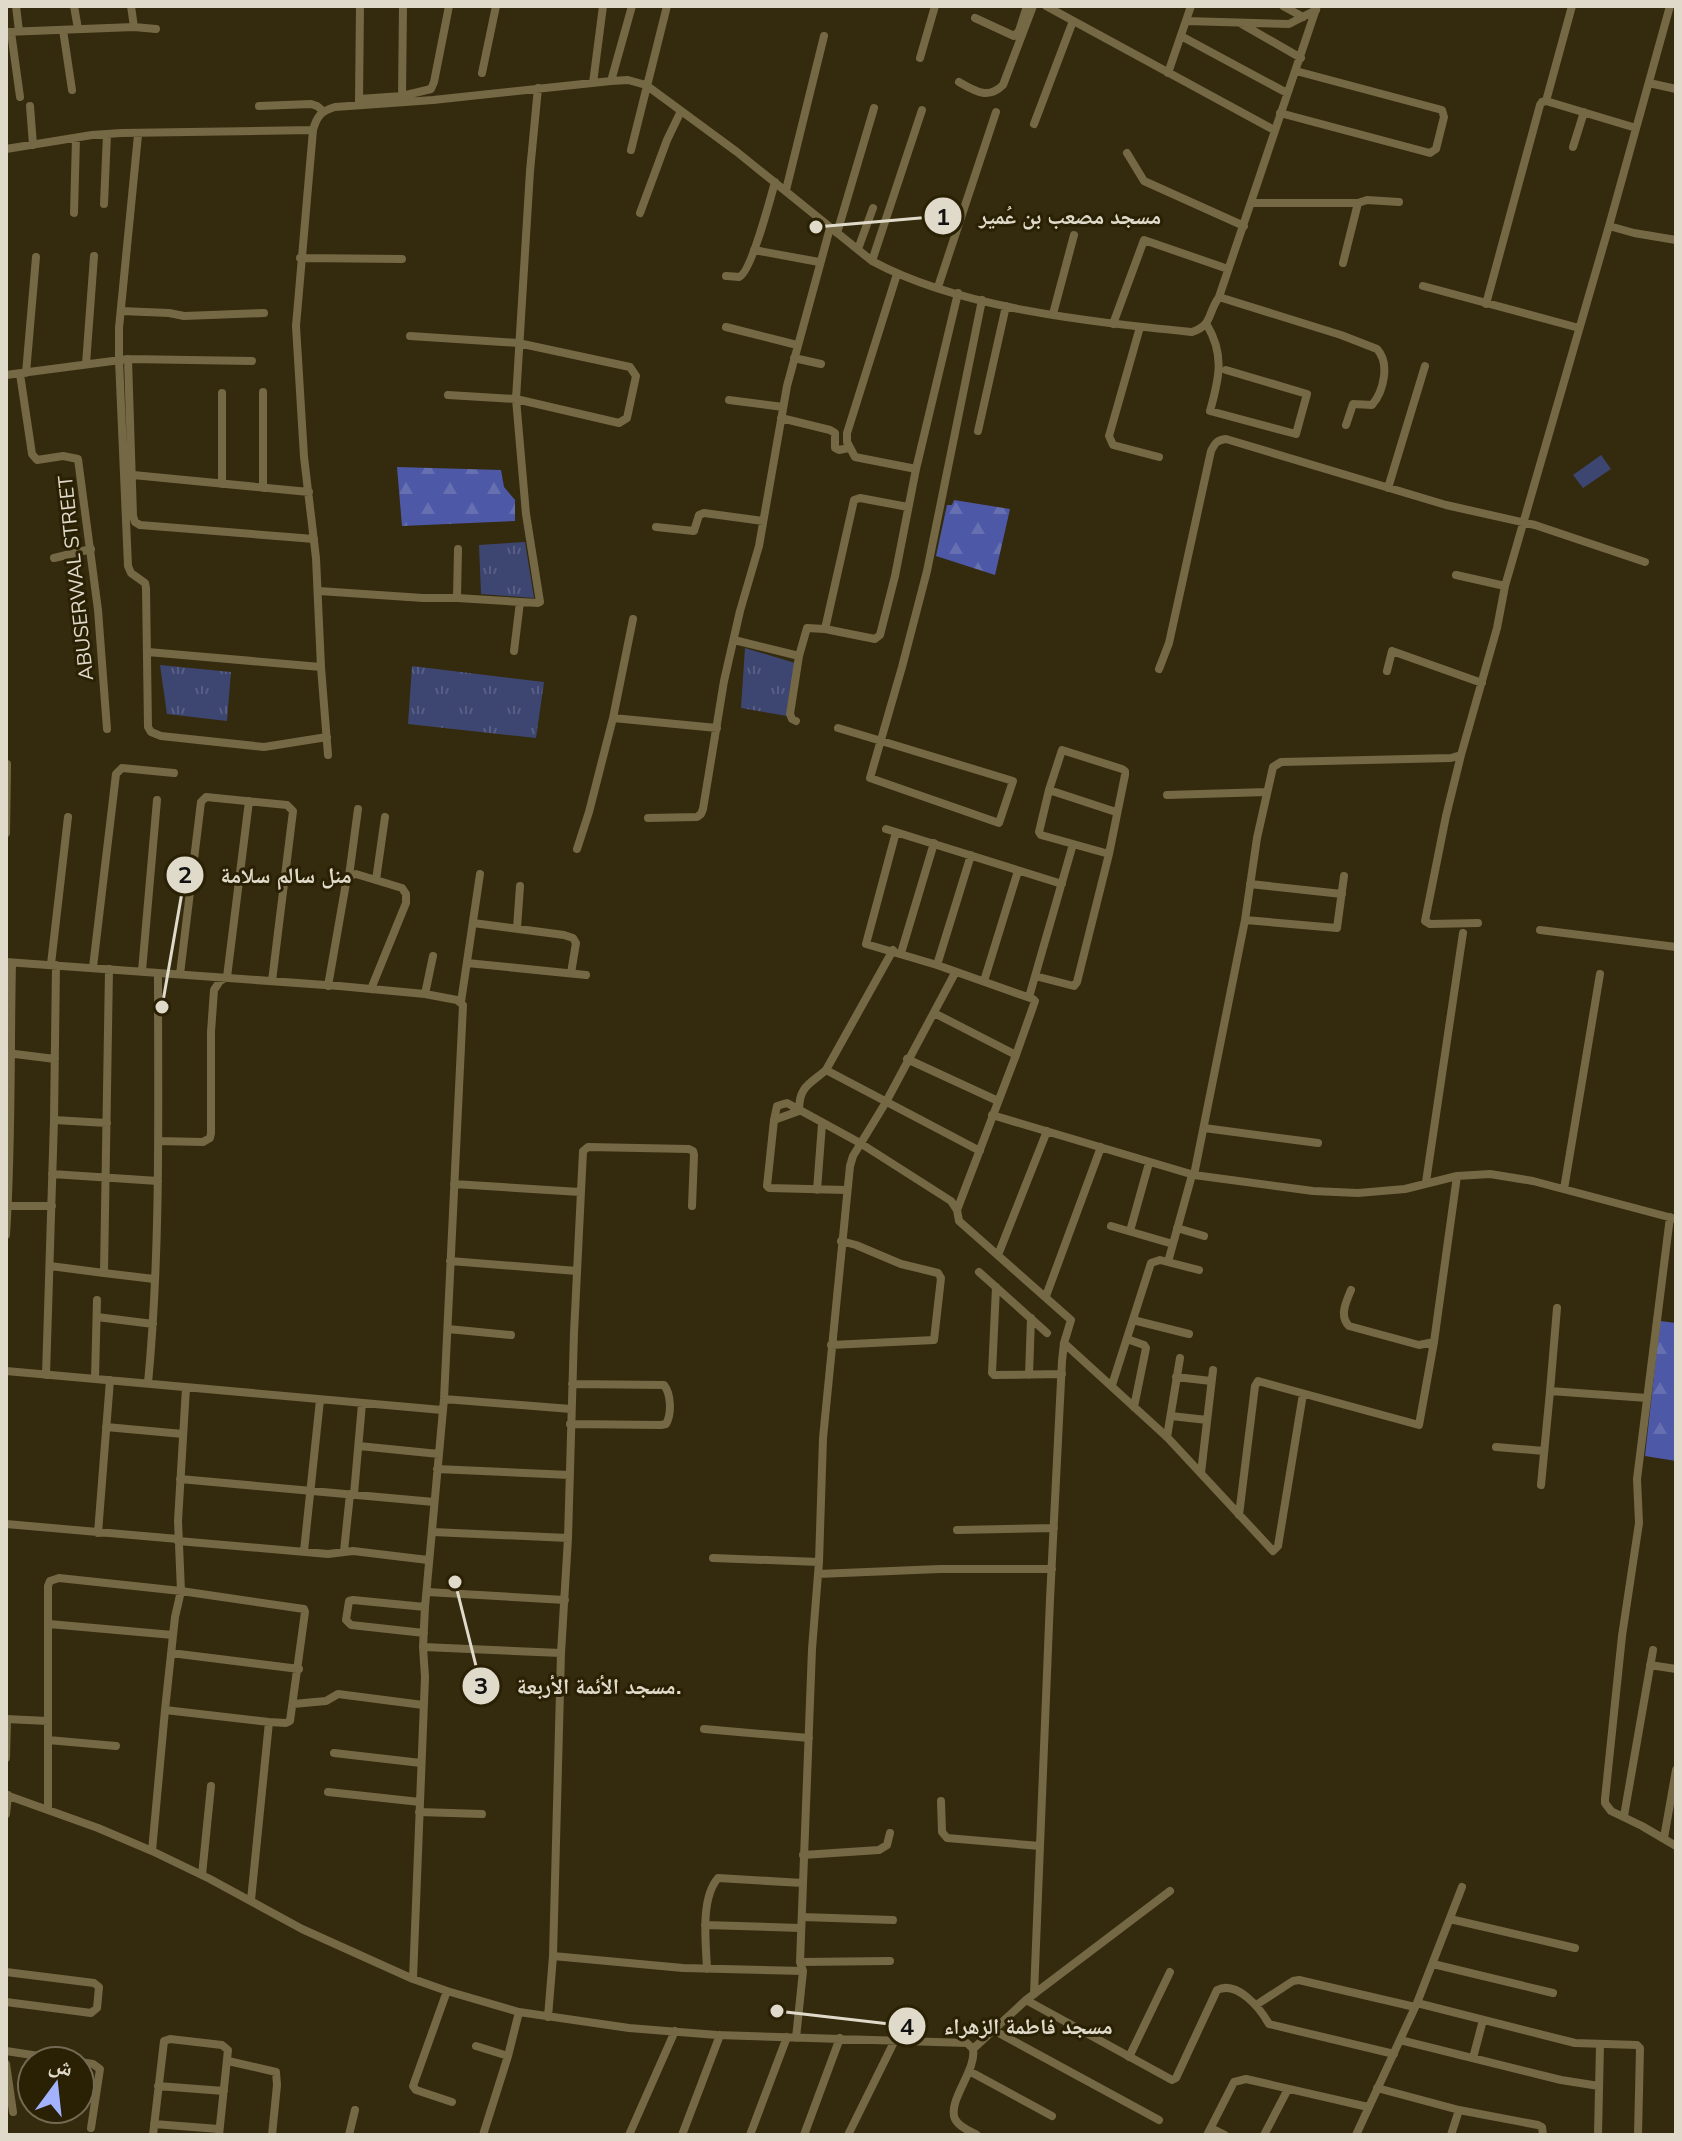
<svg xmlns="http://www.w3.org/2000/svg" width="1682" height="2141" font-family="Mulish,'Noto Naskh Arabic',sans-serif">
<defs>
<pattern id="grass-tufts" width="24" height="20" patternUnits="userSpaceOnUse" patternTransform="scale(2)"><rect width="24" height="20" fill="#3d4571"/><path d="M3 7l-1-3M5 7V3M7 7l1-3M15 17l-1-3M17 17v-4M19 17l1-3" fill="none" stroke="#595f84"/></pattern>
<pattern id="forest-firs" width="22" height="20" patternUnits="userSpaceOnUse" patternTransform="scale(2)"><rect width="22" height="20" fill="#4d59a6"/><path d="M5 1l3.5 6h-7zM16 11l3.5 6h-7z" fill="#6670b1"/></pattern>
</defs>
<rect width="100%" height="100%" fill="#342a0e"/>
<path fill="url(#grass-tufts)" d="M525 542 534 598 481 594 479 545Z
M745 648 795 663 787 716 741 708Z
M160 665 231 672 227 721 167 714Z
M412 666 544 682 536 738 408 724Z"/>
<path fill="url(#forest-firs)" d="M397 467 501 470 504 487 515 500V521L402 526Z
M954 500 1010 509 995 575 936 556 947 505H952Z
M1660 1321 1676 1323V1461L1645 1456Z"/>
<path fill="#3d4571" d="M1601 455 1611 469 1583 488 1573 475Z"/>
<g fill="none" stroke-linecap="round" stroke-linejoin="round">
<path stroke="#756844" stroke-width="8" d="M16 6 19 31
M74 6 78 29
M131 6 134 27
M1046 6 1274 130
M1283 6 1303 17
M975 18 1014 36 1019 31 1027 6
M1186 21 1289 24 1316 10
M1240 23 1301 58
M63 30 72 90
M6 32 134 27 156 29
M11 32 20 97
M1181 36 1287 93
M920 58 935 6
M482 73 496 6
M1168 73 1191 6
M611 81 632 6
M959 82C975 91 988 100 1003 85L1033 6
M593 83 603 6
M1649 83 1676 89
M402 96 403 6
M359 99 402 96 431 89 434 82 449 6
M359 101 360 6
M1546 101 1636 128
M30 106 33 145
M259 106 311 104 317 106 323 111
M1280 113 1430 153 1436 149 1444 117 1442 110 1296 71
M1034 124 1073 21
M138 135 119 328V360L128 566 131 573 145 583 146 588 148 727 151 732 161 736 264 747 327 737
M1573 147 1584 112
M6 149 92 135 121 133 313 130
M631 150 667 6
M1127 153 1144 181 1244 226
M786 190 824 36
M1251 203H1358L1367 200 1399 202
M104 204 107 134
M74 213 76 138
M640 213 667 140 681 111
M1609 226 1634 233 1676 240
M837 233 874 108
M858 249 873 208
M754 250 819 262
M300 258 402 259
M872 261 922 110
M1343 263 1358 203
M897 274 847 433V442L855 457 916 469
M726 276C727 276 739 277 739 277 751 273 771 196 775 182
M1423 286 1579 328
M938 287 996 112
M1219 297 1341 335 1377 349C1390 363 1384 391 1372 405L1353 404 1346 425
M1486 304 1540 105 1542 102 1546 101 1572 6
M121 311 169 313 184 316 264 313
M1053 314 1074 235
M1113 324 1144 240 1228 269
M1207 325C1225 355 1219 379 1210 411L1296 434 1307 394 1226 370
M726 327 797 345
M1140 327 1109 436 1113 445 1159 457
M410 336 518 343 630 367 636 376 627 418 619 423 516 399 448 395
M794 358 821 364
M128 359 133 516 135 522 140 525 314 539
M86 364 94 256
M26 373 36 257
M20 374 32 454 37 460 63 456 78 459 98 610 107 729
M6 375 128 359 252 361
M263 392V488
M222 393V484
M729 400 783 407
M781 418 830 430 835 433V448L839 450 849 448
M978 431 1006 306
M133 475 309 492
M1388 488 1425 366
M656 527 694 531 699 515 704 513 763 521
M458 549 457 598 538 603 540 602 526 514 516 399 530 171 538 88
M54 558 91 549
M1456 575 1505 586
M319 591 423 598H457
M825 629 854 500 860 498 908 507
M734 640 799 656
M514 651 520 602
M148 652 321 667
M1159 669 1169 643 1211 451C1215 443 1217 440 1226 439L1446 505 1535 525 1645 562
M1387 671 1392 651 1482 683
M613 718 633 619
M796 721 792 719 790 714 799 656 807 628 825 629 875 639 880 635 895 576 916 469 958 293
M838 728 888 743 1013 781 999 823 870 778 902 667 927 571 982 300
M328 755 321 667 316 558 304 457 296 326 313 130C317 116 321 111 335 107L433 100 611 81 628 80 646 85 737 152 872 261C961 309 1092 322 1192 332 1213 325 1207 314 1219 297L1317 6
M1461 755 1446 816 1425 921 1430 924 1478 923
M1049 790 1116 812
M1167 795 1267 792
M648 818 697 817 701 814 703 809 724 681 740 611 759 546 787 386 830 228
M886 829 1062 884
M896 832 866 944 937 965 1033 999 1035 1001 1016 1055 957 1210
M6 833 7 764
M577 849 589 812 613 718 717 728
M349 876 356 874 402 888 406 894V903L371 989
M376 880 385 817
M1250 884 1342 894
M1245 920 1337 928 1344 876
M473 923 564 935 573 938 576 943 571 973
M517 928 520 886
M1540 930 1676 947
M893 950 826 1070 980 1151
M901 953 934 843
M6 962 339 986 425 994 457 1000 463 1005 444 1399 425 1607 423 1647 425 1677 413 1979
M467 963 586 975
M51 964 68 817
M937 965 971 855
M93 967 116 774 122 768 174 773
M142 971 157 800
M180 974 201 802 206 797 287 805 293 811 272 981
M1035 976 1074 986 1077 982 1109 854 1125 775V771L1122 769 1062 750 1049 790 1039 832 1041 835 1109 854
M984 981 1018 871
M328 986 346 883 349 876 358 809
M425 994 433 956
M1029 997 1073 844
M461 1002 480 874
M934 1013 1016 1055
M7 1053 55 1059
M907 1059 998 1101
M799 1111C799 1086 809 1085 826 1070
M992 1115 1194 1175 1313 1191 1358 1193 1405 1189 1457 1176 1490 1174 1533 1181 1676 1219
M54 1120 107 1123
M774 1120 799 1111
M1204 1128 1318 1143
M158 1141 203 1142 210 1138 211 1133V1032L214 990 220 981 227 977 249 801
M52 1174 158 1181
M1194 1175 1245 920 1257 838 1273 767 1281 762 1451 758 1461 755 1497 628 1505 586 1609 226 1670 6
M1426 1182 1463 933
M454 1184 580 1192
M1564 1189 1600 974
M817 1190 822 1124
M846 1190 769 1188 767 1186 774 1120 777 1106 787 1103 860 1143 951 1201 957 1210 959 1221 1071 1320 1064 1343 1062 1361 1050 1599 1034 1994
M6 1206H52
M1670 1217 1637 1479 1639 1523 1622 1636 1605 1799V1803L1611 1811 1642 1826 1676 1846
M1111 1226 1173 1244
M1177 1228 1204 1236
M1130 1231 1149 1163
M6 1235C12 1144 10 1053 12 963
M998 1255 1047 1131
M450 1261 577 1271
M1168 1262 1192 1175
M50 1266 104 1273 109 969
M979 1272 1047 1333
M104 1273 154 1279
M996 1287 992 1373 994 1375 1062 1374
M1351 1290C1346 1302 1339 1316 1349 1326L1419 1345 1434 1342
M1046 1296 1101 1147
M1557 1308 1550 1391 1647 1398
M97 1317 153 1324
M1133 1320 1189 1334
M448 1329 511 1335
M1127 1339 1144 1345 1146 1348 1134 1407
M1064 1343 1167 1437 1273 1551 1278 1546 1303 1394
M831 1345 934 1340 941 1278 938 1273 901 1264 856 1245 841 1241
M6 1371 442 1410
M46 1375 54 1120 56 965
M1029 1375 1031 1318
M1176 1377 1211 1381
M95 1378 97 1300
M148 1383C161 1247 158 1109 158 973
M1112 1385 1151 1263 1160 1260 1199 1270
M444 1399 571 1409
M1171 1416 1207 1420
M570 1424 661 1425 666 1424C672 1414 671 1394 664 1385L572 1384
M106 1427 183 1434
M1167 1437 1180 1358
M359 1446 439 1454
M1496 1447 1544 1451
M437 1469 570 1475
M1201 1473 1213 1370
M180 1479 434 1502
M1541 1485 1550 1391
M354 1494 362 1404
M1239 1515 1255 1386 1258 1381 1419 1425 1434 1342 1457 1176
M6 1524 178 1539
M957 1530 1054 1528
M433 1532 568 1538
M98 1533 110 1380
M178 1541 328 1554 353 1551 428 1560
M304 1551 320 1400
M344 1551 350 1494
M713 1558 819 1562
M818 1574 940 1569H1052
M427 1592 565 1600
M49 1624 173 1635
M424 1633 351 1625 346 1620 349 1601 353 1600 425 1607
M423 1647 561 1653
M171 1653 299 1669
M1650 1665 1676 1669
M293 1704 326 1701 338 1694 423 1705
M6 1719 48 1721
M704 1729 809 1738
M48 1740 116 1746
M334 1753 421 1763
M6 1758 7 1719
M328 1792 420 1802
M6 1795 98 1828 152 1851 210 1879 302 1929 413 1979 447 1991 519 2012 629 2028 717 2035 967 2043 973 2049C977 2070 947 2101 955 2119 959 2127 970 2131 977 2135
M941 1801 942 1832 947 1838 1040 1846
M48 1809V1586L50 1581 59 1578 181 1591 304 1609 305 1612 290 1721 286 1723 269 1722 165 1710
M419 1812 482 1814
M6 1814 8 1795
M1624 1816 1653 1650
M1664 1838 1676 1770
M152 1851 165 1710 175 1617 181 1591 178 1521 186 1388
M803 1855 879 1850 887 1845 890 1833
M202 1875 211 1786
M251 1900 269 1722
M802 1917 893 1920
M1450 1919 1575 1948
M705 1925 800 1928
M553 1956 683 1968 803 1971
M800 1962 890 1961
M1433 1964 1553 1993
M707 1969C706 1943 700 1899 718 1878L802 1883
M6 1972 94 1983 99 1987 97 2008 91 2013 6 2002
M447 1991 413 2086 416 2090 452 2102
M1026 2000 1172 2080 1176 2078 1217 1990C1237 1980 1260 2008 1269 2024L1394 2054
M1417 2003 1575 2043 1637 2045 1640 2048 1638 2135
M1256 2005 1293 1981 1299 1980 1415 2007
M548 2017 553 1956 561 1653 568 1538 574 1333 583 1151 588 1147 689 1149 693 1151 694 1155 692 1206
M995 2031 1159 2120
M796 2038 803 1971 800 1962 812 1649 819 1562 823 1438 850 1166 853 1156 886 1102 955 973
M1400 2040 1561 2080 1599 2086
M476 2046 508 2056
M973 2049 1026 2000 1170 1891
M6 2051 72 2061
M1129 2057 1170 1972
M1473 2058 1483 2020
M228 2061 276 2072 277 2085 272 2135
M80 2062 93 2064 100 2069 91 2128
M6 2064 13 2112
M969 2071 1052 2116
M158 2086 224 2091
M1377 2088 1459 2110 1538 2125 1542 2127 1543 2135
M154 2124 219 2129
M1211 2128 1225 2135
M153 2135 164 2041 170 2039 222 2045 228 2050 219 2135
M349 2135 355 2110
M483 2135 508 2056 519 2012
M629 2135 675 2031
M682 2135 720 2035
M750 2135 787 2037
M804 2135 840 2038
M848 2135 895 2040
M1207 2135 1234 2082 1246 2079 1368 2107
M1264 2135 1288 2089
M1356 2135 1417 2003 1462 1887
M1451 2135 1459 2110
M1598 2135 1600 2045"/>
</g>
<g text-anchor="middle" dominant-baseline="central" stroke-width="6" stroke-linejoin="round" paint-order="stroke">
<g font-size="20" fill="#e0daca" stroke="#2a2004">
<text transform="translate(75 578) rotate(-96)">ABUSERWAL STREET</text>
</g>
</g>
<path fill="none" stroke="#e0daca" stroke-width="3" d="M816 227L943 216M162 1007L185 875M455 1582L481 1686M777 2011L907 2026"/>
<g fill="#e0daca" stroke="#2a2004" stroke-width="3">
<circle cx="816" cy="227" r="8"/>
<circle cx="162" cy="1007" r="8"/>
<circle cx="455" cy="1582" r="8"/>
<circle cx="777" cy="2011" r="8"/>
<circle cx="943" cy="216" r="20"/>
<circle cx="185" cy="875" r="20"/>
<circle cx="481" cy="1686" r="20"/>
<circle cx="907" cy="2026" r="20"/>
</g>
<g font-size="24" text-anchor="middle" font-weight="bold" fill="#111">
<text x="943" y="225">1</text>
<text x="185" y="883">2</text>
<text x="481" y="1694">3</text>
<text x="907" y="2035">4</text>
</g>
<g font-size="22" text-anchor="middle" font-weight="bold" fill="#e0daca" stroke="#2a2004" stroke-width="6" stroke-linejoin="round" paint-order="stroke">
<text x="1070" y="224">مسجد مصعب بن عُمير</text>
<text x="286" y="883">منل سالم سلامة</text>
<text x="599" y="1694">مسجد الأئمة الأربعة.</text>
<text x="1028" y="2034">مسجد فاطمة الزهراء</text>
</g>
<rect width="1682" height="2141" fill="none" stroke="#e0daca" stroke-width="16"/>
<g transform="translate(56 2085) rotate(15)"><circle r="38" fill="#2a2004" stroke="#736a53" stroke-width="2"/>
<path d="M0-6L14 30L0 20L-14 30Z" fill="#a2b2fd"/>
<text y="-12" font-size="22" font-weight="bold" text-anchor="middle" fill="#e0daca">ش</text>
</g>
</svg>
